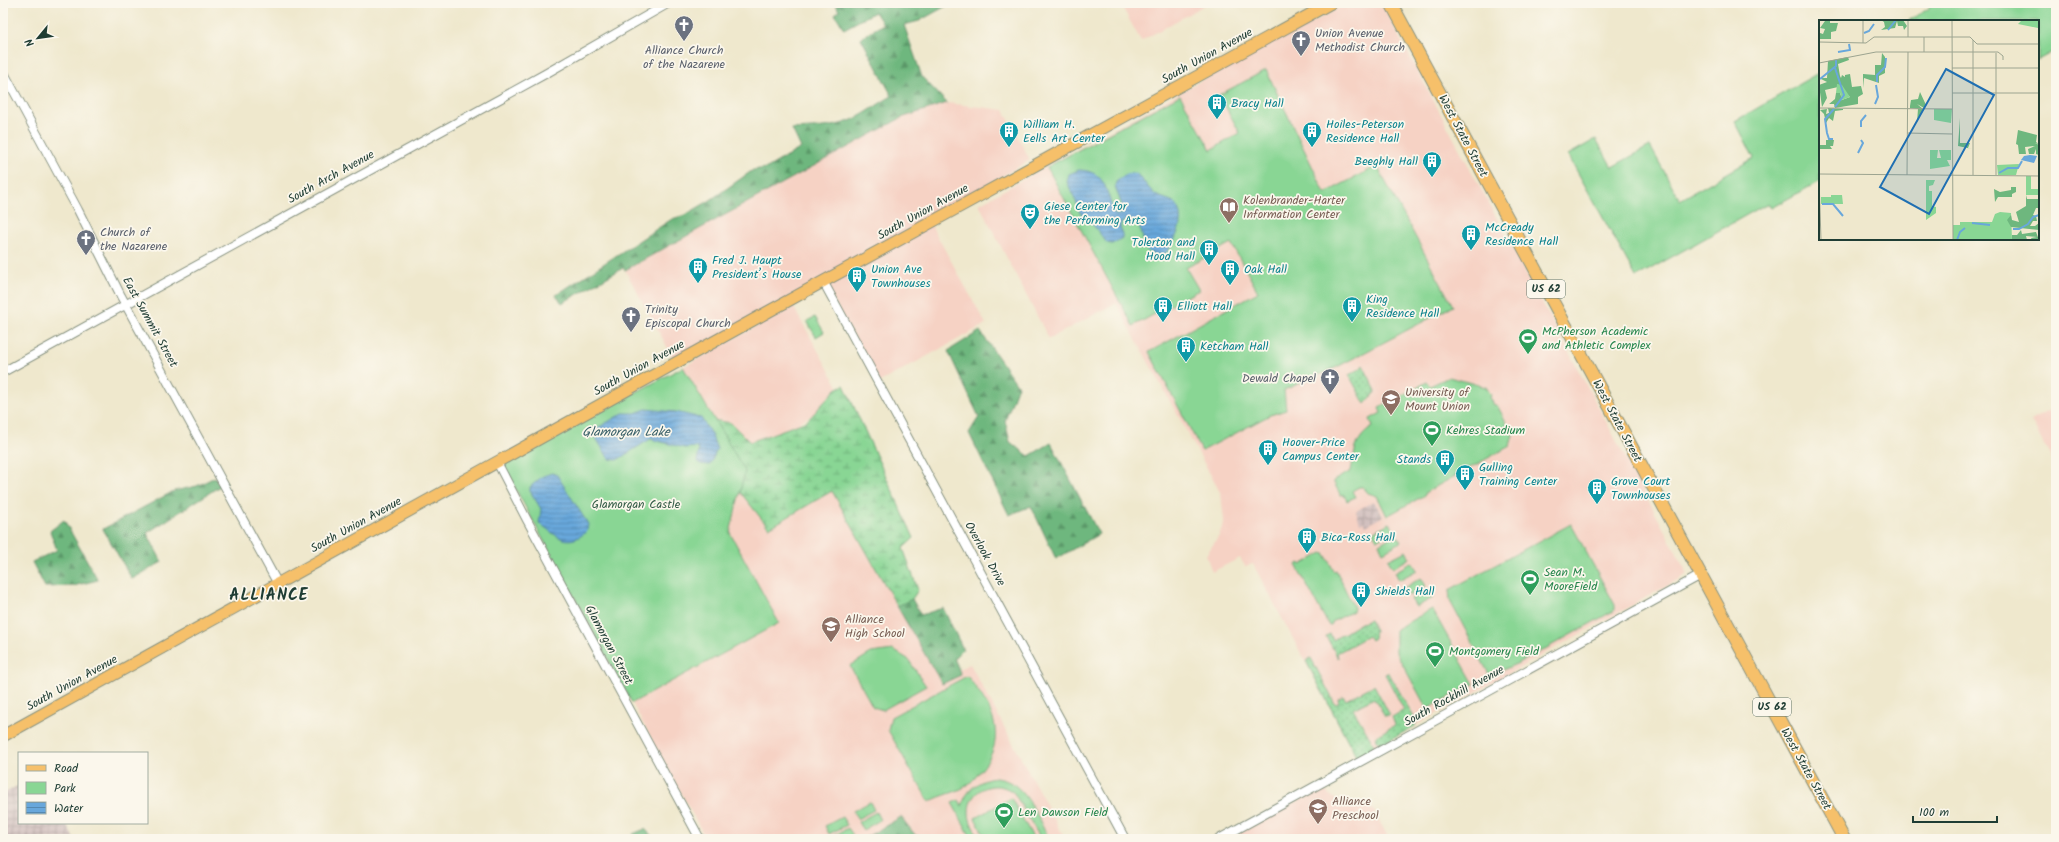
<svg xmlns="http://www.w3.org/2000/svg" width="2059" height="842" font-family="Kalam,sans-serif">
<defs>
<pattern id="industrial-grid" width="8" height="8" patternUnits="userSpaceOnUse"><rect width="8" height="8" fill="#d1bfbe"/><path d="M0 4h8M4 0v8" fill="none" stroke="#a99c9b"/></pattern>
<pattern id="grass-dots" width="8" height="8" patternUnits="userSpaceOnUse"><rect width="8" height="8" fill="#89d694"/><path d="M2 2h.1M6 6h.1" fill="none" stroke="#6faf7a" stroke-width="1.8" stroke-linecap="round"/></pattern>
<pattern id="forest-firs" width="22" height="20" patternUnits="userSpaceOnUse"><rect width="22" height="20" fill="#6eb77e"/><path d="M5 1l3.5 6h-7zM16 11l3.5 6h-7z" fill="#5a9668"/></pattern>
<pattern id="wetland-marsh" width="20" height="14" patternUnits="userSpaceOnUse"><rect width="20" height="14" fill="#89d694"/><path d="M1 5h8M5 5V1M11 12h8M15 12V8" fill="none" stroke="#6faf7a"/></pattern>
<pattern id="water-rules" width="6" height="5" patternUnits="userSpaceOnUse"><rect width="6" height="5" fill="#68a7db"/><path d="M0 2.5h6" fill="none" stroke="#5589b2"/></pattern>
</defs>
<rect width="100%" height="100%" fill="#fbf7ec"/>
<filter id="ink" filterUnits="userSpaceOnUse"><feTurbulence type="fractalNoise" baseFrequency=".025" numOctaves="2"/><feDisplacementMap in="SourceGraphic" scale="8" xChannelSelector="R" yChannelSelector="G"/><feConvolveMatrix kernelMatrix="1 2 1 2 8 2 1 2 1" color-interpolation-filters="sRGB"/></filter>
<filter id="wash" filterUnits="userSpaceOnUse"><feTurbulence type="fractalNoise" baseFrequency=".012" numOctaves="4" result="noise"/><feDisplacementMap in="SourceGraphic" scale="16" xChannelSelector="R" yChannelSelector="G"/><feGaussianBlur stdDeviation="0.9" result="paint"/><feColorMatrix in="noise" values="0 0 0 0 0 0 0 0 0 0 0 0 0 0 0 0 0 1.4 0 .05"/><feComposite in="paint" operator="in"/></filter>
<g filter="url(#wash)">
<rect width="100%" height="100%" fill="#efe8cd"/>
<path fill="#f6d2c4" d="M1120 3H1208L1141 41Z
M1347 3H1381L1688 574 1357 758 1253 564 1245 566 1240 558 1212 572 1206 555 1219 536 1224 521 1221 494 1116 303 1049 339 979 204 1303 24 1315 21Z
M947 103 1004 110 1030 160 793 298 676 363 625 270 901 118Z
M930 223 986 324 878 383 823 281Z
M793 306 844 397 799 422 941 679 970 664 1065 839H706L632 703 779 623 730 533 745 471 683 367Z
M2056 407V467L2031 421Z
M1321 788 1339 802 1368 806 1374 811 1389 839H1229Z"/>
<path fill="url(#industrial-grid)" d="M1374 501 1383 516 1366 526 1364 522 1360 523 1356 511Z
M19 785V823H66L74 839H3V794Z"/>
<path fill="url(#grass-dots)" stroke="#548a64" d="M1363 365 1376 391 1365 404 1349 375 1360 369Z
M1370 620 1375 630 1374 638 1371 640 1368 636 1337 653 1338 658 1326 636 1330 634 1333 640 1361 623Z
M1311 658 1335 704 1339 703 1338 699 1343 696 1346 700 1374 685 1390 715 1385 716 1374 698 1353 709 1374 745 1373 749 1357 758 1306 661Z
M1387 673H1389L1416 721 1415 726 1382 744 1377 741 1376 736 1395 725 1392 717 1404 710 1385 674Z"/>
<path fill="url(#forest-firs)" stroke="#467a59" d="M835 3H947L948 5 919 21 904 25 922 77 947 103 901 118 625 270 623 268 562 303 556 295 672 219 685 215 709 201 753 170 767 168 801 148 792 129C810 128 830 128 847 122 864 116 877 104 892 96L861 38 883 24 875 12 844 29 835 14 839 11Z
M980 331 1018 386 1005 421 1010 442 1029 456 1051 443 1099 534 1056 559 1031 506 1009 515 969 433 979 417 948 351Z
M215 477 220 486 147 533 162 562 132 579 103 529 174 491 197 486Z
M64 520 98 580 73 586 45 587 32 562 57 550 50 531Z
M912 599 921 615 943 608 963 649 954 658 961 675 942 684 897 606Z
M901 817 916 836H923V839H863Z
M645 829 655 839H635L633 834Z"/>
<path fill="url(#wetland-marsh)" stroke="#548a64" d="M844 385 914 538 903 548 918 590 912 599 897 606 832 491 769 528 732 482 701 418 731 423 750 442 807 421 836 389Z"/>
<path fill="#89d694" stroke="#548a64" d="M1932 3H2056V50L2038 60V21H1908L1928 9Z
M1266 70 1325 193 1377 166 1453 306 1337 367 1284 390 1286 410 1270 415 1202 451 1149 352 1258 292 1231 243 1186 268 1199 290 1133 326 1047 167 1180 95 1211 150 1240 133 1219 95Z
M1820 72V181L1771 208 1768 203 1636 277 1568 155 1596 139 1612 167 1650 146 1680 200 1754 158 1735 121Z
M815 317 824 332 816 337 807 321Z
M683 367 745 471 730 533 779 623 632 703 502 464Z
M1449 377 1486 387 1491 395 1490 397 1494 405H1497L1513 435 1510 446 1426 492 1425 495 1387 516 1377 496 1368 493 1363 487H1359L1352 491 1355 497 1347 501 1344 495 1341 496 1333 481 1351 471C1355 453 1354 438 1373 427L1370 419 1381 413 1379 408 1427 382 1430 386Z
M1390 523 1394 531 1377 540 1372 532Z
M1571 524 1615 605V610L1527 659 1490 676 1450 601 1449 590Z
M1396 534 1401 542 1383 552 1379 544Z
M1406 551 1410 558 1393 568 1388 560Z
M1322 553 1325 554 1334 571 1336 570 1354 608 1353 611 1332 622V624L1329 626 1296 565 1300 563 1301 565Z
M1412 562 1417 570 1399 580 1395 572Z
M1421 578 1426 586 1409 596 1404 588Z
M1428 590 1433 598 1416 607 1411 599Z
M1432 609 1474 684 1427 709 1396 652V629Z
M893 650 908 659 926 686 883 710 873 707 850 666 871 653Z
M967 676C991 706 1009 735 982 769 978 773 975 779 970 783 959 793 942 794 929 802L888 730 891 717Z
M995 778C1026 780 1036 816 1049 839H1041L1014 793C997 778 968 788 969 813 969 822 975 831 980 839H972L952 803 959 800 962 806C966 790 978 780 995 778Z
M1011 798 1034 839H986L975 818Z
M870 802 874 810 857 819 853 811Z
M876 812 880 820 863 830 858 822Z
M842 817 847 825 829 834 825 826Z
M848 828 853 835 846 839H832L831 837Z"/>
<path fill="url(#water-rules)" stroke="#447288" d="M1079 170C1108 171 1106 194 1115 215L1122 214 1124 211 1115 186 1116 182 1126 174 1136 173 1155 195 1174 202C1188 218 1176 240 1165 254 1159 255 1154 256 1149 252 1140 244 1145 219 1127 220 1125 220 1121 223 1120 225 1120 230 1123 233 1122 238L1112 244 1107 243 1094 226 1080 213 1075 199 1067 182 1069 174Z
M646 409 676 412 701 418 711 434 717 449 710 465 700 464 697 461 699 451 697 447 685 448 654 440 652 438 617 460 609 459 594 435V430L623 413H635Z
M552 473 557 475 588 524 587 531C567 550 555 534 539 523L541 509 530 491V487L543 476Z"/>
</g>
<g filter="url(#ink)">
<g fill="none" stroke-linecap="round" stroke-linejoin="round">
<g stroke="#879280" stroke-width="10">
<path id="minor" d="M3 71 78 210 121 296 278 584
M823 281 1125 839
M3 372 545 74 669 3
M497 462 527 520 700 839
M1219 839 1701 575"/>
</g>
<g stroke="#879280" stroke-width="13">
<path id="major" d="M3 736 764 314 1331 3"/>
</g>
<g stroke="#879280" stroke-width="14">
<path id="highway" d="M1391 3 1844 839"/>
</g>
<use href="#minor" stroke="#fff" stroke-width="8"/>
<use href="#major" stroke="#f6c06b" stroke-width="11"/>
<use href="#highway" stroke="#f6c06b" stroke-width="12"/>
</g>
</g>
<defs>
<g id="church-pin" transform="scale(1)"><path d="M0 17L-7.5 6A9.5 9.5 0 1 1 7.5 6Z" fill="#6b7280" stroke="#fbf7ec"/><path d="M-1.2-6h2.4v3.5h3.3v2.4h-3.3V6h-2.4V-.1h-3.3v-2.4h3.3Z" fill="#fff"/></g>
<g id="building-pin" transform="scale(1)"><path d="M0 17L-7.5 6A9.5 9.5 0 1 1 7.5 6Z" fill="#0f9aa8" stroke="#fbf7ec"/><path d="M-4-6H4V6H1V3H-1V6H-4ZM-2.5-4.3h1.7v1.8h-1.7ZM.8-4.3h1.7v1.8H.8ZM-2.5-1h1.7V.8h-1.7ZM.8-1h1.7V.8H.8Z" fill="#fff"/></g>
<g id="library-pin" transform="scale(1)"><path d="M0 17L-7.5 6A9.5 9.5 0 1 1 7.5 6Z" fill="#8d6e63" stroke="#fbf7ec"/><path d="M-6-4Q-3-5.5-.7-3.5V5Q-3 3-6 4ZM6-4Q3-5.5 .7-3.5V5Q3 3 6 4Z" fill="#fff"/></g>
<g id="theatre-pin" transform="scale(1)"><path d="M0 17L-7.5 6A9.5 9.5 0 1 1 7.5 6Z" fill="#0f9aa8" stroke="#fbf7ec"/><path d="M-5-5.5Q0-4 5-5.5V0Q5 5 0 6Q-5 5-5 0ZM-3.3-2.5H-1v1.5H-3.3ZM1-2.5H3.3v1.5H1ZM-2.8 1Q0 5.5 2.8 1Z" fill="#fff"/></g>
<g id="stadium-pin" transform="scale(1)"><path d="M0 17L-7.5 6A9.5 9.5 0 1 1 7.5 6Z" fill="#2e9e5b" stroke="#fbf7ec"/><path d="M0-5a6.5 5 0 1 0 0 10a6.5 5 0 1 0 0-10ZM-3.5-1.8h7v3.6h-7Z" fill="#fff"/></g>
<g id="university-pin" transform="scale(1)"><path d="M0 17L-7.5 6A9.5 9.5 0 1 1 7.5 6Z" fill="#8d6e63" stroke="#fbf7ec"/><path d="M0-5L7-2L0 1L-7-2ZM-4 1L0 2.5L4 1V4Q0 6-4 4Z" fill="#fff"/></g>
<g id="school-pin" transform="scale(1)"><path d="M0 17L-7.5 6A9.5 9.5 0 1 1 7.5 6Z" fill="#8d6e63" stroke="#fbf7ec"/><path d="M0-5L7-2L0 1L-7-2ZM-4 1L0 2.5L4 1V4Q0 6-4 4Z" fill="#fff"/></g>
</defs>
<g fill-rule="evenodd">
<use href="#church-pin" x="684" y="25"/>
<use href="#church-pin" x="1301" y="40"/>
<use href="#building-pin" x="1217" y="103"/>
<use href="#building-pin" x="1009" y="131"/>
<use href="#building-pin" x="1312" y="131"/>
<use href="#building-pin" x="1432" y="161"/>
<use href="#library-pin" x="1229" y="207"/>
<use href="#theatre-pin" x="1030" y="213"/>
<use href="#building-pin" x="1471" y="234"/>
<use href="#church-pin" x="86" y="239"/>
<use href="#building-pin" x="1209" y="249"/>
<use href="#building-pin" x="698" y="267"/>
<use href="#building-pin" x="1230" y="269"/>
<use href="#building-pin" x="857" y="276"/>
<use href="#building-pin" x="1163" y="306"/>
<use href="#building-pin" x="1352" y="306"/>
<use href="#church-pin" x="631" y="316"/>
<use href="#stadium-pin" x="1528" y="338"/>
<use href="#building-pin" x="1186" y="346"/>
<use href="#church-pin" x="1330" y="378"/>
<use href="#university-pin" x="1391" y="399"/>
<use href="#stadium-pin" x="1432" y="430"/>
<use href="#building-pin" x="1268" y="449"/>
<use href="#building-pin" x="1445" y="459"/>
<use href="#building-pin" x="1465" y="474"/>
<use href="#building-pin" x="1597" y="488"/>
<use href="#building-pin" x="1307" y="537"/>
<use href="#stadium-pin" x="1530" y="579"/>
<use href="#building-pin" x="1361" y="591"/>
<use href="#school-pin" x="831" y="626"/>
<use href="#stadium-pin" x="1435" y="651"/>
<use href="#school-pin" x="1318" y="808"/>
<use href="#stadium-pin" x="1004" y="812"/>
</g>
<g text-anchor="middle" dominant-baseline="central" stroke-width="3.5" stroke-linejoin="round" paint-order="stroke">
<g fill="#fbf7ec" stroke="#61756b" stroke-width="1">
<rect x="1527" y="280" width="38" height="18" rx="3"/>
<rect x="1753" y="698" width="38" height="18" rx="3"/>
</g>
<g font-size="11" font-weight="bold" fill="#1f3d34">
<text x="1546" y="289">US 62</text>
<text x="1772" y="707">US 62</text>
</g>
<g font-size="12" fill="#5b616d" stroke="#fbf7ec" text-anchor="start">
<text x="1315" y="33">Union Avenue<tspan x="1315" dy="14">Methodist Church</tspan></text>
<text x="684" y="50" text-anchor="middle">Alliance Church<tspan x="684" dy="14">of the Nazarene</tspan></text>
<text x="100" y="232">Church of<tspan x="100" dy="14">the Nazarene</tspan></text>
<text x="645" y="309">Trinity<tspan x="645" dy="14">Episcopal Church</tspan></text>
<text x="1316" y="378" text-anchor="end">Dewald Chapel</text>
</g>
<g font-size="12" fill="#1f3d34" stroke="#fbf7ec">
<text transform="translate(1207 56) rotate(-29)">South Union Avenue</text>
<text transform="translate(1463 136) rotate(62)">West State Street</text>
<text transform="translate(331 177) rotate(-29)">South Arch Avenue</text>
<text transform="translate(923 212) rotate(-29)">South Union Avenue</text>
<text transform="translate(150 322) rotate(61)">East Summit Street</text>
<text transform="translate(639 368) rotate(-29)">South Union Avenue</text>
<text transform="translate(1617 421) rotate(62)">West State Street</text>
<text transform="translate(356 525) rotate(-29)">South Union Avenue</text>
<text transform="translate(985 554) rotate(61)">Overlook Drive</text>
<text transform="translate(609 645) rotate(62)">Glamorgan Street</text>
<text transform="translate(72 683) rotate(-29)">South Union Avenue</text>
<text transform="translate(1454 696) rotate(-29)">South Rockhill Avenue</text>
<text transform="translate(1806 769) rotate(61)">West State Street</text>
</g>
<g font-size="12" fill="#0d838f" stroke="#fbf7ec" text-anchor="start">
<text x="1231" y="103">Bracy Hall</text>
<text x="1023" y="124">William H.<tspan x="1023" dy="14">Eells Art Center</tspan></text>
<text x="1326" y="124">Hoiles-Peterson<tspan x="1326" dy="14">Residence Hall</tspan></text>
<text x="1418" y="161" text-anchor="end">Beeghly Hall</text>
<text x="1044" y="206">Giese Center for<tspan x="1044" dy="14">the Performing Arts</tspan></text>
<text x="1485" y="227">McCready<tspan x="1485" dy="14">Residence Hall</tspan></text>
<text x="1195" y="242" text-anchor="end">Tolerton and<tspan x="1195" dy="14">Hood Hall</tspan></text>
<text x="712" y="260">Fred J. Haupt<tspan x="712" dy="14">President’s House</tspan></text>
<text x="871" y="269">Union Ave<tspan x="871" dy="14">Townhouses</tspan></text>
<text x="1244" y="269">Oak Hall</text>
<text x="1366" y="299">King<tspan x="1366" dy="14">Residence Hall</tspan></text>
<text x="1177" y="306">Elliott Hall</text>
<text x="1200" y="346">Ketcham Hall</text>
<text x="1282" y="442">Hoover-Price<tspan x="1282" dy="14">Campus Center</tspan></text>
<text x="1431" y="459" text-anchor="end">Stands</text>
<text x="1479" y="467">Gulling<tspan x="1479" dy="14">Training Center</tspan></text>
<text x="1611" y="481">Grove Court<tspan x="1611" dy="14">Townhouses</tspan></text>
<text x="1321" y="537">Bica-Ross Hall</text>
<text x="1375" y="591">Shields Hall</text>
</g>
<g font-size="12" fill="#785e54" stroke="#fbf7ec" text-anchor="start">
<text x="1243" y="200">Kolenbrander-Harter<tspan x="1243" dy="14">Information Center</tspan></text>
<text x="1405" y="392">University of<tspan x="1405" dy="14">Mount Union</tspan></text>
<text x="845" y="619">Alliance<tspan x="845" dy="14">High School</tspan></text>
<text x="1332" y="801">Alliance<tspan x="1332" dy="14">Preschool</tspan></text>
</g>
<g font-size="12" fill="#27864d" stroke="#fbf7ec" text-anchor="start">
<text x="1542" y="331">McPherson Academic<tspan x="1542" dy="14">and Athletic Complex</tspan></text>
<text x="1446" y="430">Kehres Stadium</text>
<text x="1544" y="572">Sean M.<tspan x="1544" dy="14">MooreField</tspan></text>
<text x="1449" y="651">Montgomery Field</text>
<text x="1018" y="812">Len Dawson Field</text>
</g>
<g font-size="12" fill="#345c47" stroke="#fbf7ec">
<text x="636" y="504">Glamorgan Castle</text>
</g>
<g font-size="13" font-style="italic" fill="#355d66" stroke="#fbf7ec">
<text x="626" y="432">Glamorgan Lake</text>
</g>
<g font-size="16" font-weight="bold" letter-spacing="1" fill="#1f3d34" stroke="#fbf7ec">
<text x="269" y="595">ALLIANCE</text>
</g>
</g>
<g transform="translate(1819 20)">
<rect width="220" height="220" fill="#efe8cd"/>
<path d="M181 192 192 193 193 220H160V202H173L176 194Z" fill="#89d694"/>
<path d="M11 0V3H19L17 11 12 12V19H0L1 13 4 14 6 9 1 8 6 1ZM62 0H84L88 6 85 10 84 6H79L78 1 76 8 62 10 66 7 65 2ZM63 33 66 37V53L60 56V63L45 58 44 68V54L56 55V45H62ZM29 37 30 40 19 44 21 56 22 58 23 55 26 57V55L31 54 33 67 42 66 44 74 39 77V84L16 88 15 84H10L16 79 17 73H21L23 79 20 81 31 77 18 64 19 67 6 70 8 78 3 87 0 65 8 62 0 58H8L9 41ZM101 72 107 85 105 88 98 84 104 89 98 102 99 89 91 88V86L92 80 99 79ZM9 88 24 89V90L16 91 14 101 10 98 7 103 5 94 1 90 8 89 7 94 10 93ZM141 98V123H151L149 128 153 129 139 126ZM199 110 218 115 217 122 220 124 216 123 220 125V135L217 134V129L215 134H210L209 129 216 126 206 127 207 134H200L199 125 197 124ZM7 120H15L14 126H11L13 129H0V125H7ZM192 167H197V172L193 174V177H179L176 182 175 169 181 172 192 170ZM207 175 208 179H220V188H217L214 195 217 196 218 201H214L211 206H216L220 203V210L192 207 188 200 192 195 193 200 200 202 197 192 207 186ZM202 210 203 214 217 212 220 220H213L212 218 218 217 207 216 208 220H193V215H198Z" fill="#6eb77e"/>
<path d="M18 64 23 65 31 77 20 81 23 79 21 73H17Z" fill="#89d694"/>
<path d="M207 156H212V169H220V175H207Z" fill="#89d694"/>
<path d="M203 0H220L219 8 199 4ZM115 89H133L132 103 115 100ZM111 130H119L118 138H122L120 130H132V140H128L131 146 111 149ZM200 144 197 155H179L178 145ZM107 160H116L114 165 110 166V171H113V186L117 187V193L107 200ZM12 175H23L24 184H2V177H12ZM141 202H160V220H134V205H141Z" fill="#89d694"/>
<path d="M211 135 218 136 215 143 202 140 205 136Z" fill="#68a7db"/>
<path fill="none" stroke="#68a7db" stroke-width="2" d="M69 10 77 0M45 13 50 11 55 4M19 32 31 30 30 24M16 48 25 75 16 87M1 59 17 46V40M58 62V55L66 47 67 38M56 84 59 77 57 65M42 107V101L47 95M14 119H10L8 113 6 99 15 89M39 133 44 123 42 120M180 153 189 148H199L203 141M3 184H14L24 196M153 203 171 205M194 209H200L209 204 214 197 220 195M138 220 141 212 146 208"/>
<path fill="none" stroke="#9ca490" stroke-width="1" d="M44 0V23M133 0 134 220M89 17V0M0 22 47 23 55 17H151L158 24M158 24H220M105 32V17M177 33V155M0 43 57 32H179L184 36V40M133 48H220M133 73H220M0 88 133 89M88 113 133 114M0 154 220 156M88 155 89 32M154 155V20M0 159 2 220"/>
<path fill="#1f6fb2" fill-opacity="0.15" stroke="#1f6fb2" stroke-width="2" d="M127 49 175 75 110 194 61 167Z"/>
<rect width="220" height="220" fill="none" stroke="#1f3d34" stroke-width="2"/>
</g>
<rect width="2059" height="842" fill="none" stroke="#fbf7ec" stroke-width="16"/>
<rect x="18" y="752" width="130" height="72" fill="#fbf7ec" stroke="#a3ada2"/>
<rect x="26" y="765" width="20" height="6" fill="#f6c06b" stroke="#a3ada2"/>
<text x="54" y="772" font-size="12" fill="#1f3d34">Road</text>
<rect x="26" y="782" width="20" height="12" fill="#89d694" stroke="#a3ada2"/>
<text x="54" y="792" font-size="12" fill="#1f3d34">Park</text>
<rect x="26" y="802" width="20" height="12" fill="url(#water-rules)" stroke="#a3ada2"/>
<text x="54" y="812" font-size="12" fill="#1f3d34">Water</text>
<g transform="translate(38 38) rotate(241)" stroke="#fbf7ec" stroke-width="3" paint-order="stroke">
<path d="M0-3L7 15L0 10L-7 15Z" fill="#1f3d34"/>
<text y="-6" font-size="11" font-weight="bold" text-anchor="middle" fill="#1f3d34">N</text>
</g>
<path d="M1913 816v6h84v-6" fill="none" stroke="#1f3d34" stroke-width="2"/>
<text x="1919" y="816" font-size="12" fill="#1f3d34" stroke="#fbf7ec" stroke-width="3" paint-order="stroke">100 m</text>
</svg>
